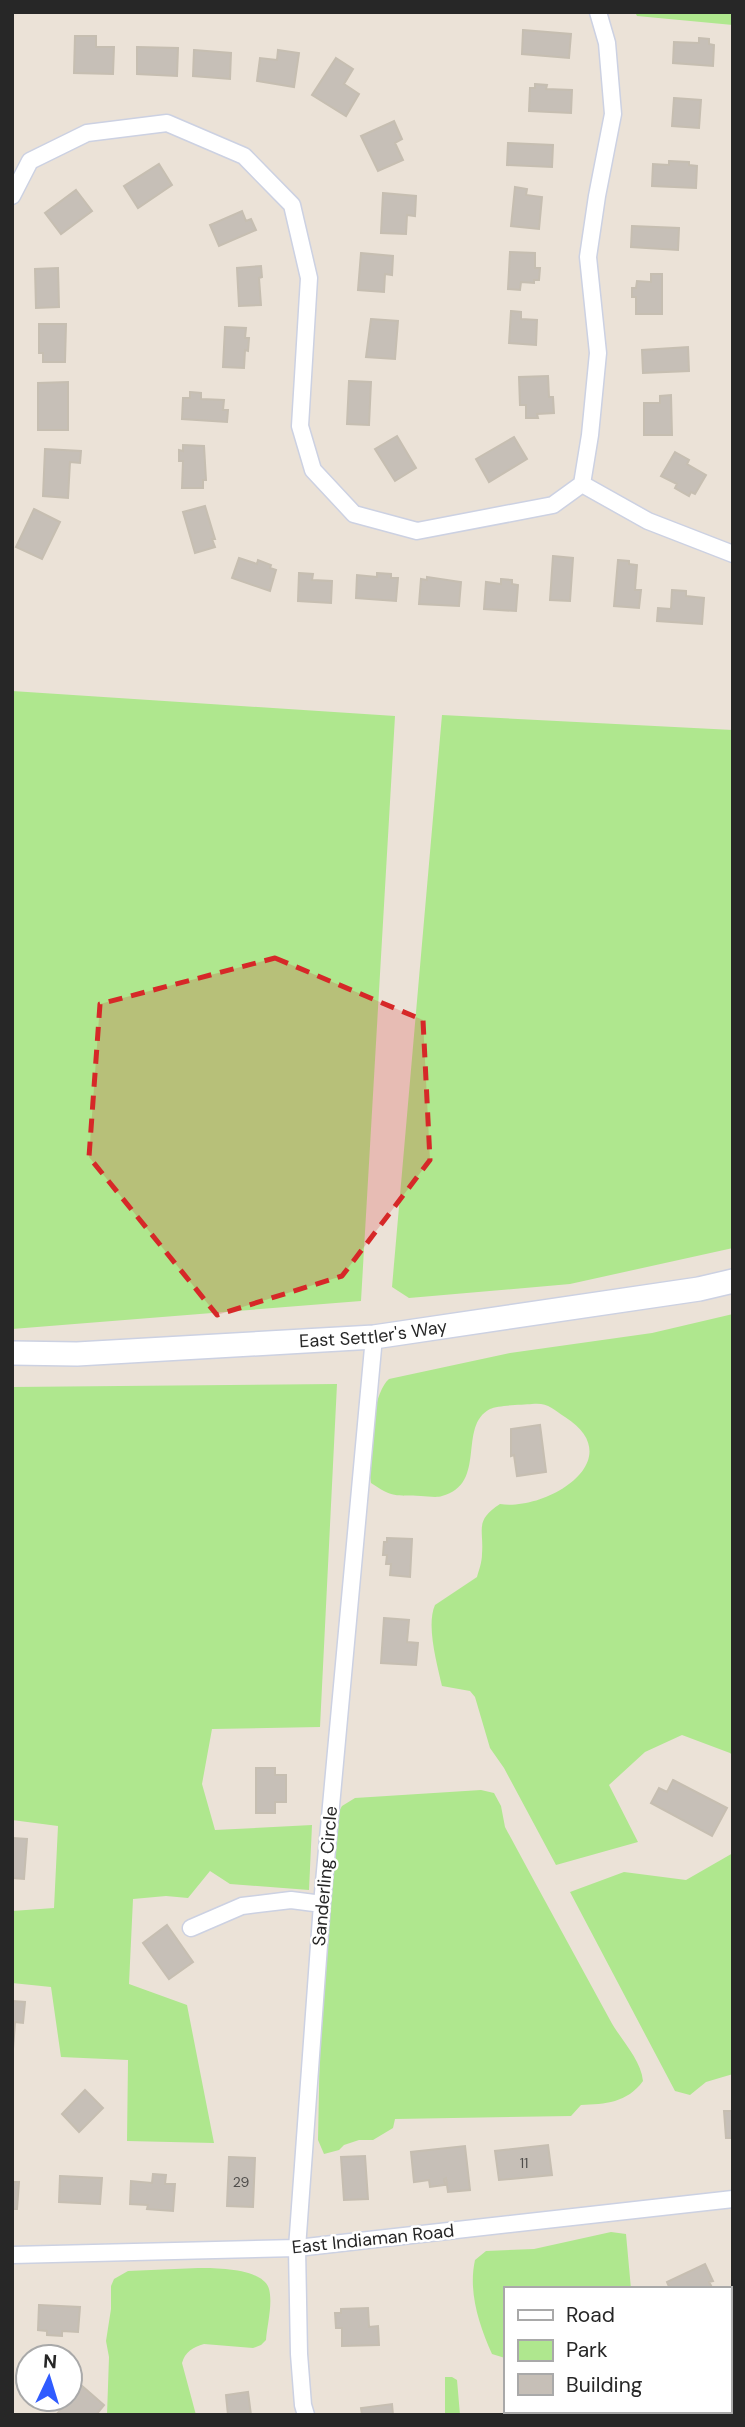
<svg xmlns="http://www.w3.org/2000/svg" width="745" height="2427" font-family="'DM Sans',sans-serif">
<rect width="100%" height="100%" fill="#ebe2d7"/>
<path fill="#afe78e" d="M635 12H733V25L637 16Z
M12 691 395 716 361 1301 12 1329Z
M442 715 733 730V1248L570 1284 409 1298 392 1287Z
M733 1314V1756L730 1753 682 1735 645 1752 609 1785 638 1842 556 1865 504 1768 490 1748 475 1697 470 1691 442 1686C437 1664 426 1625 435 1605L477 1577C479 1570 482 1562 482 1554 484 1529 474 1521 500 1504 548 1511 631 1459 565 1417 553 1409 547 1402 532 1404 522 1405 498 1405 490 1409 457 1426 488 1484 442 1496 436 1498 427 1496 421 1496 395 1495 393 1498 371 1483 370 1476 368 1468 368 1461 368 1442 375 1390 389 1379L510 1353 652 1333Z
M337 1384 320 1727 212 1729 202 1784 215 1830 312 1825 309 1890 230 1884 210 1871 188 1898 166 1896 133 1899 129 1984 187 2005 214 2143 127 2141 128 2060 61 2057 51 1987 12 1983V1911L54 1908 58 1826 12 1820V1387Z
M481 1790 494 1793 501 1806 505 1827C540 1892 575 1956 610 2020 620 2039 641 2059 643 2081 627 2103 605 2104 581 2105L571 2116 395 2119 393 2128 373 2140H359L344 2145 339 2150 324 2154 318 2140 320 2038 338 1813 342 1806 355 1798Z
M733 1853V2074L706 2082 690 2095 675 2091 570 1892 624 1872 686 1880Z
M611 2232 626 2234 631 2289H505V2358L492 2354C479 2325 468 2292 475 2260L486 2251 534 2249Z
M198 2268C216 2268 263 2268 269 2289 273 2304 267 2325 266 2340L261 2345 253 2348 204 2344C193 2347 185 2352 182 2363L196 2415H107L109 2357 106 2341 111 2309V2286L114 2279 128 2271Z
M445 2377H452L457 2380 460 2415H445Z"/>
<path fill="#c6bfb7" stroke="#c6beb1" stroke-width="2" d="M523 30 571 34 569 58 522 54Z
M75 36H96V47H114L113 74 74 73Z
M699 38 709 39V44L714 45 713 66 673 63 674 42 699 43Z
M137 47 178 48 177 76 137 74Z
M194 50 231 53 230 79 193 76Z
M278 50 299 53 294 87 257 81 260 58 277 60Z
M336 58 353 69 344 84 359 94 346 116 312 95Z
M535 84 547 85 546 89 572 90 571 113 529 111 530 88H535Z
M674 98 701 100 699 128 672 126Z
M394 121 402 139 395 143 403 160 378 171 361 136Z
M508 143 553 145 552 167 507 165Z
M669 161 689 162V165L697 166 696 188 652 186 653 164 669 165Z
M159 164 172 185 138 208 124 186Z
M515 187 527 189 526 195 542 197 539 229 511 226Z
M76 190 92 211 61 234 45 213Z
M383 193 416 196 415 216 407 215 406 234 381 233Z
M242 211 246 221 251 219 256 230 219 246 210 225Z
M632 226 679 228 678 250 631 247Z
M510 252 535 253V268H540L539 280H534V283L521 282 520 290 508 289Z
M361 253 393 256 392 275 385 274 384 292 358 290Z
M261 266 262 277 259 278 261 305 239 306 237 268Z
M58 268 59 307 36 308 35 269Z
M651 274H662V314H636V297H632V288H636L637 281 651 282Z
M511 311 521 312V319L537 320 536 345 509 343Z
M371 319 398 321 395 359 366 357Z
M39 324H66L65 362H43V353H39Z
M225 327 246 328 245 338H249L248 351 245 350 244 368 223 367Z
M688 347 689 371 643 373 642 350Z
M548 376 549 397H553L554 413 537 414 538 418H526V405H520L519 377Z
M349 381 371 382 369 425 347 424Z
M68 382V430H38V383Z
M190 392 201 393V399L224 400 223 410H228L227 422 182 419 183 398H190Z
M671 395 672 435H644V403H660V396Z
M397 436 416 468 395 481 375 449Z
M514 437 527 459 489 482 476 459Z
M183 445 204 446 206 480H203V488H182L183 461H179V450L183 451Z
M45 449 81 451 80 463 70 462 68 498 43 496Z
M675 452 689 460 687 464 706 475 695 494 691 492 689 496 675 488 677 484 661 476Z
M205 506 215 539H212L215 547 195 553 183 512Z
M34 509 60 522 42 559 16 547Z
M553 556 573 558 570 601 550 600Z
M239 558 257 564 258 560 271 565 270 568 276 570 270 591 232 578Z
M618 560 629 561V564L637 565 635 590H641L639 608 614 606Z
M299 573 313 574 312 580 332 581 331 603 298 601Z
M377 573 391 574V578H398L396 601 356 598 357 575 377 577Z
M427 577 461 582 459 606 419 604 421 579 427 580Z
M501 579 512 580V584L518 585 516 611 484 609 486 582 501 584Z
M672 590 686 591V596L704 598 702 624 657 621 658 608 671 609Z
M540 1425 546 1472 517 1476 514 1455 511 1456V1429Z
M387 1538 412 1539 410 1577 390 1575 391 1564H386L387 1555H383L384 1542H387Z
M384 1618 409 1620 407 1642 418 1643 416 1665 381 1663Z
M256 1768H275V1775H286V1802H275V1813H256Z
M673 1780 727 1808 712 1836 651 1803 659 1788 667 1792Z
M12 1838 27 1839 24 1879 12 1878Z
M167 1925 193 1962 169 1979 143 1943Z
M12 2001 25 2002 23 2023 15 2022 13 2049Z
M85 2090 103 2108 79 2132 62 2114Z
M724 2111H733V2138H726Z
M548 2145 552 2175 499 2180 495 2151Z
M465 2146 470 2190 448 2192 446 2178 444 2179 445 2185 430 2187 429 2180 414 2182 411 2152Z
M365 2156 368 2199 344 2200 341 2157Z
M229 2157 255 2158 253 2207 227 2206Z
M153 2174 166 2175 165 2184H175L173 2211 147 2209 148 2205 130 2204 131 2181 152 2183Z
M60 2176 102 2178 100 2204 59 2202Z
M12 2182H19L17 2209H12Z
M705 2264 713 2281 709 2282 713 2289H670L667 2282Z
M39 2305 80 2307 78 2332 62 2331V2336L47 2335V2331L38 2330Z
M368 2308 369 2327 378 2326 379 2345 342 2346V2328H336L335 2313H341V2309Z
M81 2385 104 2405 96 2415H56Z
M248 2392 251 2415H228L226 2395Z
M392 2404 393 2415H362L361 2408Z"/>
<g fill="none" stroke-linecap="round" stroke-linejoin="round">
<g stroke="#ccd1e2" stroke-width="19">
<path id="street" d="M12 196 30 161 87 133 167 123 244 156 292 205 309 278 300 426 313 470 354 514 417 531 553 505 582 484 590 435 598 353 588 257 597 196 613 114 607 43 598 12
M582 484 648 521 733 554
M191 1928 242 1906 291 1900 322 1904
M12 2255 297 2248 733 2199
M306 2415 303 2405 299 2354 297 2248 322 1904 374 1337"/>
</g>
<g stroke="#ccd1e2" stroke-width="26">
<g id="secondary">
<path id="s1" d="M12 1353 77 1354 374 1337 699 1289 733 1281"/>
</g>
</g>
<use href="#street" stroke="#fff" stroke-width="16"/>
<use href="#secondary" stroke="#fff" stroke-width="23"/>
</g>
<path fill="#d62828" fill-opacity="0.2" stroke="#d62828" stroke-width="5" stroke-dasharray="14 9" stroke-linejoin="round" d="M275 958 423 1020 430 1160 342 1276 217 1315 89 1157 100 1004Z"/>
<g text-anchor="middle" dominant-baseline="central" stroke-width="5" stroke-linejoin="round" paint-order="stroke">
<g font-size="14" fill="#4f4d4b">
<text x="524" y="2163">11</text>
<text x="241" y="2182">29</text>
</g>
<g font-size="18" fill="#272727" stroke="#fff">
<text stroke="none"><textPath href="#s1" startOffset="362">East Settler's Way</textPath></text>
<text transform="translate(325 1876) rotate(-85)">Sanderling Circle</text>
<text transform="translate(373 2239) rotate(-6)">East Indiaman Road</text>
</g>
</g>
<rect width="745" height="2427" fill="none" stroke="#272727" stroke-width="28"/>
<rect x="504" y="2287" width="228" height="126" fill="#ffffff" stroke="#a9a9a9" stroke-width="2"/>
<rect x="518" y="2310" width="35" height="10" fill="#ffffff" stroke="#a9a9a9" stroke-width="2"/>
<text x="566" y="2322" font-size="21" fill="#272727">Road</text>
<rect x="518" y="2340" width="35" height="21" fill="#afe78e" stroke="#a9a9a9" stroke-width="2"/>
<text x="566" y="2357" font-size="21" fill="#272727">Park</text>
<rect x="518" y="2374" width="35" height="21" fill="#c6bfb7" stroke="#a9a9a9" stroke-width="2"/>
<text x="566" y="2392" font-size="21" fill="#272727">Building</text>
<g transform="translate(49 2378) rotate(4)"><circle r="33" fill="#ffffff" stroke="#a9a9a9" stroke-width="2"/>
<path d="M0-5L12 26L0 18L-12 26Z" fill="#305cff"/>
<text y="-10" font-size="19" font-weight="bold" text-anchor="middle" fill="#272727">N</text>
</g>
</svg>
